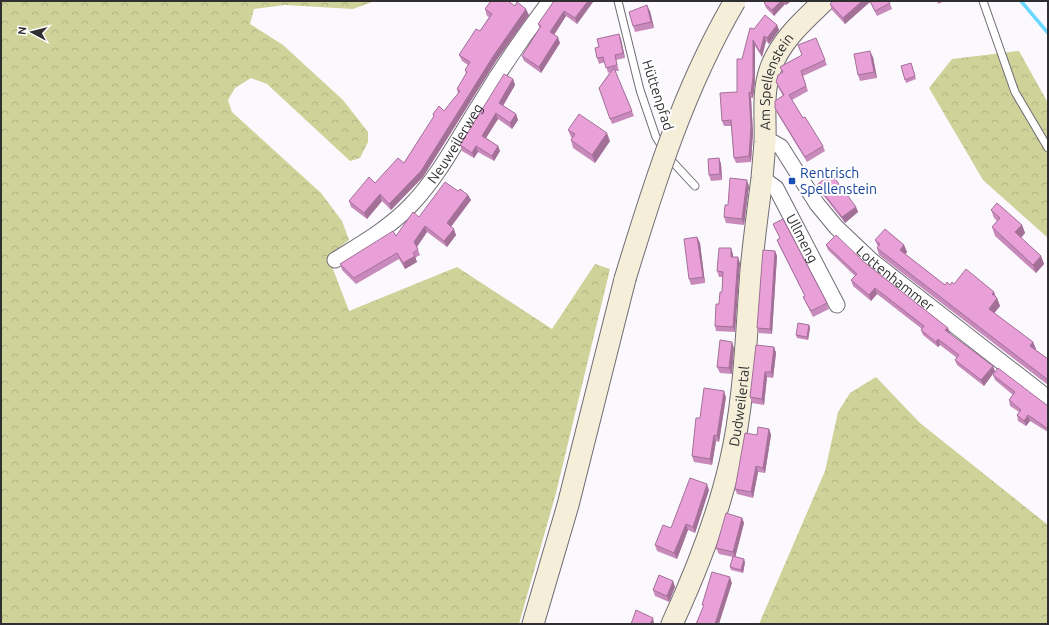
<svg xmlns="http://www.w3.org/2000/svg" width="1049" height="625" font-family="Ubuntu,sans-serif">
<defs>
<pattern id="forest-crowns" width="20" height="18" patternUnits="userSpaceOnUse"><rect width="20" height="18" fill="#cfd299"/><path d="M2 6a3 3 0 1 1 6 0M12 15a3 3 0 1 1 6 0" fill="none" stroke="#b2b584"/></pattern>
</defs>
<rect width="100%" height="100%" fill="#fbf9fe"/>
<path fill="url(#forest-crowns)" d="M1 1H375L353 9 285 5 254 9 250 24 283 45 343 100 368 132V142L360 158 350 161 267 84 251 78 235 88 228 100 232 112 321 193 342 221 349 240 328 256 349 311 457 267 552 329 595 264 610 269 556 493 519 624H1Z
M1019 51 1048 103V238L983 180 929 88 952 59Z
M876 377 920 423 1048 525V624H759L825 471 838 412 850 393Z"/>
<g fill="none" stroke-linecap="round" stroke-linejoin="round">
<path stroke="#6ad7fe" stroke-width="3.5" d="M1021 1 1048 33"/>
<g stroke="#6f6c73" stroke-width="9">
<path id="lane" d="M618 1 640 90 656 137 670 159 695 186
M983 1 1015 92 1048 148"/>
</g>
<g stroke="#6f6c73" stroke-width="17">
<g id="street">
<path id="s1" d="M765 142 774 143 781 147 817 204 836 227 872 261 1048 398"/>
<path id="s2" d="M762 178 776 188 837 305"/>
<path id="s3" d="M335 260C361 244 389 228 411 205 439 176 457 140 478 107 500 70 524 35 550 1"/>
</g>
</g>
<g stroke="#6f6c73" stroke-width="23">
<g id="secondary">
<path d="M533 624 568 505 625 279"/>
<path id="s4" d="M672 624C696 572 717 519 730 463 745 399 746 335 751 270 754 239 758 209 762 178 763 167 764 154 765 142 766 118 762 94 770 70 780 41 802 22 824 1"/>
</g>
</g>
<use href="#lane" stroke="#fff" stroke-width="7"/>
<use href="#street" stroke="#fff" stroke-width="15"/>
<use href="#secondary" stroke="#f5eed8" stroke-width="21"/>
<g stroke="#6f6c73" stroke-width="23" stroke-linecap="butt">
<path id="secondary-bridge" d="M625 279C654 184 684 88 735 1"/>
</g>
<use href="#secondary-bridge" stroke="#f5eed8" stroke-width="21"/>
</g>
<path fill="#c88abb" d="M554 1H592L593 2 577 24 566 16 554 35 560 43 541 73 524 61 522 56 540 29 538 24Z
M766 1H791L786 5 785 4 774 16 766 8 764 3Z
M833 1H889L892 9 877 16 870 2 845 24 832 10 830 4Z
M937 1H944L938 4Z
M485 9 529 15 496 61 423 177 391 210 382 201 367 219 351 207 349 201 404 163 434 117 433 114 444 111 458 94 457 89 466 74 465 70 468 65 462 61 459 55 480 31 489 17 487 16Z
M650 11 654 28 635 32 633 26Z
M777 25 779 30 769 44 766 41 762 57 755 46V82L753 98H751L753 133 751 162 736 163 734 158 731 126H724L722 121 737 92 754 29Z
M619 34 621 39 625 58 616 60 619 71H615L634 116 612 124 599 88 610 72 608 73 605 62 599 64 597 58 599 47Z
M816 38 827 65 803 76 808 91 792 100 803 118 823 146 825 151 807 162 777 113 775 108 783 96 778 87 776 82 782 72 780 67 802 55Z
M873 57 877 78 860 81 858 75Z
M911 63 916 79 906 83 901 66Z
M513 79 515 85 503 106 516 114 518 120 512 129 498 119 486 138 498 146 500 151 494 161 478 152 474 158 462 151 460 145Z
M568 130 610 141 595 163 573 148 571 140 572 138 571 137Z
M719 158 721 164 722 180 711 181 709 175Z
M828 180 856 207 858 212 845 223 819 190 817 185Z
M749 186 744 225 726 223 724 217 728 205Z
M458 191 468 195 471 200 451 227 456 235 447 247 427 232 417 247 420 255 415 258 417 262 405 269 399 259 356 284 342 270 340 264 396 236 419 217Z
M991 210 1022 225 1025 233 1021 238 1041 256 1044 264 1036 273 995 236 992 227 997 221 994 218Z
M773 224 827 303 829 309 813 317 803 297 805 296 779 245 777 240 780 238Z
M697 237 700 243 705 283 691 285 689 279Z
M875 240 904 245 907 252 905 254 945 285 954 284 994 292 996 297 997 298 1000 306 994 313 1033 342 1036 349V350L1048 359V385L879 255 877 248 878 247Z
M826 245 864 262 948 328 949 333 995 371 984 386 957 365 955 360 957 358 940 345 938 347 923 335 921 330 922 329 877 294 871 301 853 286 851 280 855 276 828 250Z
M775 251 777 256 772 334 759 333 757 328Z
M733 254V257L740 263 735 332 716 331 715 326 722 292 723 277H719L717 271Z
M809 325 810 328 808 340 797 338 796 335Z
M774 347 776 353 773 378 767 377 764 405 752 403 750 397Z
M734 348 732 374 720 373 717 367Z
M993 375 1048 406V432L1030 421 1026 426 1018 421 1017 415 1019 412 1010 406 1009 400 1013 395 995 380Z
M726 397 719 442 716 441 712 465 694 462 692 456Z
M769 429 771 435 765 473 758 472 753 498 737 494 735 489 757 435Z
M709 490 695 533 688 530 677 559 657 551 655 545 671 528Z
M742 518 744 523 735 557 745 562 743 573 731 570 730 567 733 557 719 554 716 548Z
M673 581 675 587 669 602 655 596 653 590Z"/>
<path fill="#a37098" d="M588 1H592L593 2 577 24 575 18Z
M781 1H784L785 4 774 16 772 10Z
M785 1H791L786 5Z
M862 1H869L870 2 845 24 843 18Z
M647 5 650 11 654 28 651 22Z
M526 9 529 15 496 61 423 177 391 210 389 204Z
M564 11 566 16 552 38 550 32Z
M777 25 779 30 769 44 767 38Z
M619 34 621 39 625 58 623 53Z
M764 36 766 41 762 57 760 52Z
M558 37 560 43 541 73 539 67Z
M753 40 755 46V82L753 98 751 93Z
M870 51 873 57 877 78 874 72Z
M513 79 515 85 501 109 499 103Z
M749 92 751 98 753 133 751 162 749 156Z
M496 113 498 119 484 141 482 136Z
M516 114 518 120 512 129 510 123Z
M607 133 610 141 595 163 592 155Z
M476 146 478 152 474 158 472 153Z
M498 146 500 151 494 161 492 156Z
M719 158 721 164 722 180 720 174Z
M747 180 749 186 744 225 742 219Z
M380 194 382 201 367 219 364 213Z
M468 195 471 200 449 229 447 223Z
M856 207 858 212 845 223 842 217Z
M1022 225 1025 233 1018 241 1015 232Z
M425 226 427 232 416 248 414 242Z
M454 229 456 235 447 247 444 241Z
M697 237 700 243 705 283 703 277Z
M904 245 907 252 903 257 900 250Z
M731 248 733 254V262L731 257Z
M775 251 777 256 772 334 770 329Z
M415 256 417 262 405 269 403 263Z
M1041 256 1044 264 1036 273 1033 265Z
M738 257 740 263 735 332 733 327Z
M875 288 877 294 871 301 869 295Z
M994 292 996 299 997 298 1000 306 992 316 989 309 992 294Z
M809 325 810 328 808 340 807 337Z
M948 328 950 333 947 336 945 330Z
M938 339 940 345 938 347 936 342Z
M732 342 734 348 732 374 729 368Z
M1033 342 1036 349 1033 353 1030 346Z
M774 347 776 353 773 378 771 372Z
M993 366 995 371 984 386 981 380Z
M765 372 767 377 764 405 762 399Z
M724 391 726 397 719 442 717 436Z
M1028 415 1030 421 1026 426 1024 421Z
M769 429 771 435 765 473 763 468Z
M714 435 716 441 712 465 710 459Z
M756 466 758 472 753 498 751 492Z
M707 484 709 490 695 533 693 527Z
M742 518 744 523 735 558 733 552Z
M686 524 688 530 677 559 674 553Z
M744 559 745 562 743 573 741 570Z
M730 577 732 583 719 624H715Z
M673 581 675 587 669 602 667 596Z
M653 618 654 623V624H650Z"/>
<path fill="#e9a0d9" stroke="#a37098" d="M491 1H508L515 6 517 2 526 9 494 55 421 171 389 204 380 194 364 213 349 201 369 177 375 183 398 158 404 163 434 116 433 114 439 106 444 111 460 91 457 89 467 72 465 70 470 62 459 55 476 29 480 31 492 14 485 9Z
M554 1H588L575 18 564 11 550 32 558 37 539 67 522 56 541 26 538 24Z
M766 1H781L772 10 764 3Z
M833 1H862L843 18 830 4Z
M870 1H889L890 3 875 11Z
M647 5 651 22 633 26 629 12Z
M765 15 777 25 767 38 764 36 760 52 753 40V77L751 93 749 92 751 127 749 156 734 158 731 120 722 121 720 93 737 92V59H742L750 28 754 29Z
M619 34 623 53 615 55 617 65 606 68 603 57 597 58 595 48 599 47 597 39Z
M816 38 825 60 801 71 806 86 789 95 803 118 805 117 823 146 805 157 775 108V101L784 95 776 82 778 75 783 72 780 67 802 55 798 45Z
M870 51 874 72 858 75 854 54Z
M911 63 915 76 905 80 901 66Z
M614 68 632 111 610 119 599 88Z
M504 74 513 79 499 103 516 114 510 123 496 113 482 136 498 146 492 156 476 146 472 153 460 145Z
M579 114 607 133 592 155 571 140 575 134 568 130Z
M719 158 720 174 709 175 708 159Z
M833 176 856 207 842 217 817 185 826 177 828 180Z
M730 178 747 180 742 219 724 217 725 205H728Z
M445 182 458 191 460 189 468 195 447 223 454 229 444 241 425 226 414 242 418 249 413 253 415 256 403 263 397 253 354 278 340 264 393 231 396 236 413 212 419 217Z
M997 203 1022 225 1015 232 1041 256 1033 265 992 227 1000 218 991 210Z
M783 219 827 303 811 311 803 297 805 296 777 240 780 238 773 224Z
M885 229 904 245 900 250 945 285 947 282 950 285 952 282 954 284 966 269 994 292 992 294 997 298 989 309 1033 342 1030 346 1048 359V380L877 248 880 244 875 240Z
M836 235 864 262 948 328 945 330 993 366 981 380 955 360 959 355 938 339 936 342 921 330 924 326 875 288 869 295 851 280 857 274 826 245Z
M697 237 703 277 689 279 684 239Z
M719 248H731V257H738L733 327 715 326 716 304H719L720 292H722L723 272 717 271Z
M763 250 775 251 770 329 757 328Z
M798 323 809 325 807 337 796 335Z
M720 340 732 342 729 368 717 367Z
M756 345 774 347 771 372H765L762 399 750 397Z
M998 368 1048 406V429L1028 415 1024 421 1017 415 1021 410 1009 400 1015 392 993 375Z
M704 388 724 391 717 436 714 435 710 459 692 456 696 418H700Z
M758 427 769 429 763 468 756 466 751 492 735 489 745 433 757 435Z
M690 478 707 484 693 527 686 524 674 553 655 545 663 525 671 528Z
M726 513 742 518 733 552 716 548Z
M733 556 744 559 741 570 730 567Z
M712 572 730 577 715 624H696L704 605H702Z
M659 575 673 581 667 596 653 590Z
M636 610 653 618 650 624H631Z"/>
<rect fill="#1a4fb4" stroke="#fff" stroke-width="1.5" x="788" y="177" width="8" height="8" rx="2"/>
<g text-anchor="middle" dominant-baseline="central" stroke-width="4" stroke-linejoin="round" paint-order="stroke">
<g font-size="14" fill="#2f2e31" stroke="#fff">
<text stroke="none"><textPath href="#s4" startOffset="557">Am Spellenstein</textPath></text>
<text transform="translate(658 95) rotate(72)">Hüttenpfad</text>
<text stroke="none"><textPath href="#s3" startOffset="170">Neuweilerweg</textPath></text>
<text stroke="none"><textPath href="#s2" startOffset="74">Ullmeng</textPath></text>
<text stroke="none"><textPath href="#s1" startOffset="193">Lottenhammer</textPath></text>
<text stroke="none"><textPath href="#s4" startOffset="229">Dudweilertal</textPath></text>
</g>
<g font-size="14" fill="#164399" stroke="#fff" text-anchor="start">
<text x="800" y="173">Rentrisch<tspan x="800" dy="16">Spellenstein</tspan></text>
</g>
</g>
<rect width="1049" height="625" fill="none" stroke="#2f2e31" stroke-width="4"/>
<g transform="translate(32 32) rotate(277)" stroke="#ffffff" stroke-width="3" paint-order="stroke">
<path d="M0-3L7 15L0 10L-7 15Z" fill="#2f2e31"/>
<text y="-6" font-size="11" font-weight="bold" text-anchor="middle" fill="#2f2e31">N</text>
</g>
</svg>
